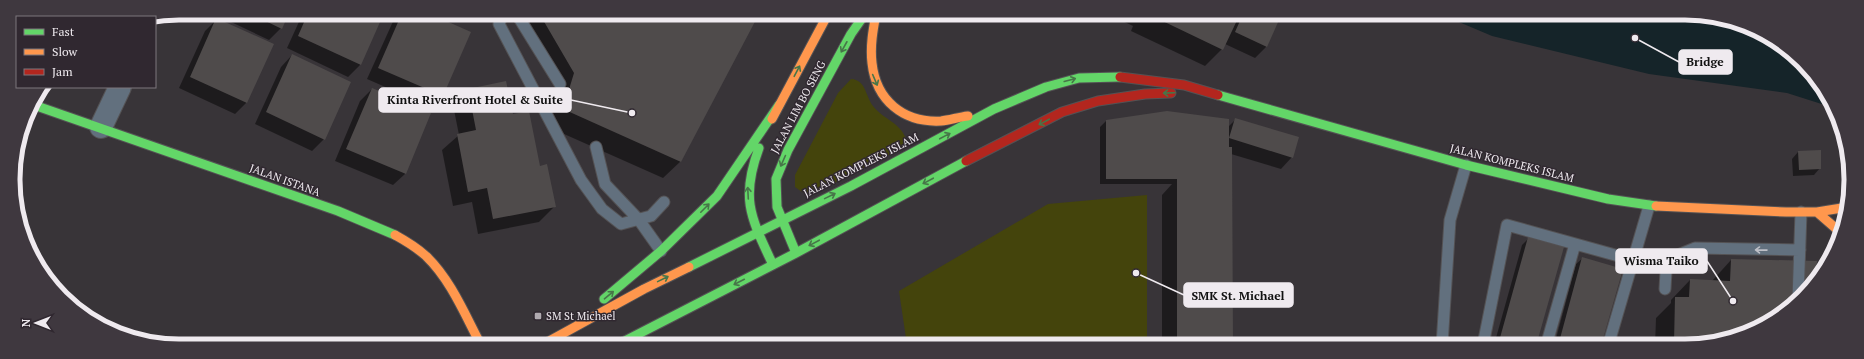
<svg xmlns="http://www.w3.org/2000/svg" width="1864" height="359" font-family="'PT Serif',serif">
<rect width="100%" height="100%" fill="#383438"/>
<path fill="#44440c" d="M851 79C866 80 865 95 873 106 884 120 900 122 906 139L904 147 814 194C806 195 802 192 795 187V175L838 93Z
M1147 195V345H907L899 291 1048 204Z"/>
<path fill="#152429" d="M1440 14H1695L1722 20 1768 35 1816 78 1831 107 1787 93 1649 74 1492 36Z"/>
<path fill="#0007" d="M212 13H288L281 28 269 40Z
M303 13H383L360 65 348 77 287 48Z
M399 13H425L442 96 431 107 367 79 395 17Z
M520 13 758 14 681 161 663 178 546 126 558 91 516 22Z
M1108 14H1239L1238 16 1240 14H1263L1278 21 1266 47 1255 58 1225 44 1222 49 1205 66 1131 31 1133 26Z
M217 19 247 102 235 114 179 88 205 31Z
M292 55 324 139 312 151 255 124 281 67Z
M372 89 430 113 405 174 393 185 335 161 360 101Z
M468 90 512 115 539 167 555 206 539 222 478 234 472 202 453 206 442 150 459 135 453 105Z
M1235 120 1292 157 1281 169 1231 154 1232 345H1162V195L1172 184H1100V127L1106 121 1228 127Z
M1798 152 1820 168 1814 175 1793 176 1792 159Z
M1528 239 1535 346 1494 345 1522 245Z
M1583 258 1600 346H1554L1576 264Z
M1731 260 1816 262 1815 279 1802 297 1758 329 1696 346H1655L1656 318 1671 303V300L1690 280 1712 281Z"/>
<path fill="#4f4b4b" d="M249 13H289L282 29Z
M308 13H384L361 65 298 36Z
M402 13H428L471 32 443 96 378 68Z
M539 13 759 14 681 162 563 109 574 73Z
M1148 14H1240L1223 50Z
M1243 14H1265L1279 20 1267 47 1235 32Z
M216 18 274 44 247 103 190 77Z
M292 54 351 82 325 140 266 112Z
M506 81 513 114 529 111 540 166 547 164 556 207 493 219 487 188 468 192 457 134 476 130 468 89Z
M372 88 431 113 406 174 346 149Z
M1167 111 1229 119V147H1232L1233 345H1177V179H1106V120Z
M1235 118 1299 137 1293 158 1229 138Z
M1821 150V169L1799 170 1798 151Z
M1528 237 1564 247 1536 346 1498 345Z
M1582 257 1623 269 1601 346H1558Z
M1731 259 1817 261 1816 277 1802 297 1758 329 1696 346H1688V343H1674L1675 297H1689L1690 279 1730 281Z"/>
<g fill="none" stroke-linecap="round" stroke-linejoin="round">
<g stroke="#545254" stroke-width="13">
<path id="lane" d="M503 13 499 24 581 180 602 209 621 224 651 216 664 202
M516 13 560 84
M596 147 605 184 639 220 661 251
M1665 289 1666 271 1673 257 1695 248 1800 250
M1798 300 1801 212
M1442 345 1450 220 1466 165
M1483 345 1507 225 1633 260
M1546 346 1575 244
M1608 346 1649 206"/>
</g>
<g stroke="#545254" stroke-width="24">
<path id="street" d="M101 127 120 87"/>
</g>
<g stroke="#545254" stroke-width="11">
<path id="fast" d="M1218 95 1466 165 1608 199 1656 206
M31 104 338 211 395 235
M759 148C740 199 751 218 773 265
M796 253 777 207 776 179 788 150 851 34 865 14
M689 267 851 186 994 109 1046 87 1079 78 1120 77
M604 299 661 251 717 196 779 105
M617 345 796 253 966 161"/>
</g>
<g stroke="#545254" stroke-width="11">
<path id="slow" d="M876 14C873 30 870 46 872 63 876 100 903 123 941 121 950 120 959 117 968 116
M772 119 828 14
M1656 206 1786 212H1817L1848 207
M1817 212 1840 232
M395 235C406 241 417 248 426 256 451 280 465 315 481 345
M542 345 644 289 689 267"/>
</g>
<g stroke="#545254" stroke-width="11">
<path id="jam" d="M1120 77 1184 85 1218 95
M966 161 1062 112 1098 101 1145 94 1171 93"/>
</g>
<use href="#lane" stroke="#62707e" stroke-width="11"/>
<use href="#street" stroke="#62707e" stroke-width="22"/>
<use href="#fast" stroke="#63d668" stroke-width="9"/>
<use href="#slow" stroke="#ff974d" stroke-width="9"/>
<use href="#jam" stroke="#b3261e" stroke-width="9"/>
</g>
<defs><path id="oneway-shaft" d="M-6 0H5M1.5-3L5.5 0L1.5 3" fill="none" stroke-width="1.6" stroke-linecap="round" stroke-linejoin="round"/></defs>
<g stroke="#477649">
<use href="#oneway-shaft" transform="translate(844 47) rotate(119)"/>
<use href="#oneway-shaft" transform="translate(797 71) rotate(-62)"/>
<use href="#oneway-shaft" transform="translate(875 80) rotate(67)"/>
<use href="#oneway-shaft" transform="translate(1070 80) rotate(-15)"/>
<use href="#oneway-shaft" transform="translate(1169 93) rotate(178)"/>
<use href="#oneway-shaft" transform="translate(1044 122) rotate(152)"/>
<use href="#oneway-shaft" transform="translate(945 136) rotate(-28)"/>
<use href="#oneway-shaft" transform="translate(783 161) rotate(114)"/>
<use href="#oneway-shaft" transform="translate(928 181) rotate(152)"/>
<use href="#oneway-shaft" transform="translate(748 193) rotate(-93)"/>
<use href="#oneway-shaft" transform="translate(830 196) rotate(-26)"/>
<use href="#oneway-shaft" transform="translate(705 208) rotate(-45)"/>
<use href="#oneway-shaft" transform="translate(814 243) rotate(152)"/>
<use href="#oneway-shaft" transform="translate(663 279) rotate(-26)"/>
<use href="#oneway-shaft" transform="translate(739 282) rotate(153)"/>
<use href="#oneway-shaft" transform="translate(609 295) rotate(-40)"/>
</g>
<use stroke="#bebfc7" href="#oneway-shaft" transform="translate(1761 250) rotate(-179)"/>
<rect fill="#afaaaf" stroke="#302830" stroke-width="1.5" x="534" y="312" width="8" height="8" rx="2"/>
<g text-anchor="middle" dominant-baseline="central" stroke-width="3" stroke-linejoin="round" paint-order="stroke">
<g font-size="11" fill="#efeaef" stroke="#302830">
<text transform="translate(798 107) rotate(-62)">JALAN LIM BO SENG</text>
<text transform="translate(1512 163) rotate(14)">JALAN KOMPLEKS ISLAM</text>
<text transform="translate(861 165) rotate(-27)">JALAN KOMPLEKS ISLAM</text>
<text transform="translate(285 180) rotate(20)">JALAN ISTANA</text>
</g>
<g font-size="11" fill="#efeaef" stroke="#302830" text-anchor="start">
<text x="546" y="316">SM St Michael</text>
</g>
</g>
<path d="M0 0H1864V359H0ZM179 20H1685A159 159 0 0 1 1844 179V180A159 159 0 0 1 1685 339H179A159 159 0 0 1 20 180V179A159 159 0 0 1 179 20Z" fill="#3f383f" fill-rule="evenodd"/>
<path fill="none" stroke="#efeaef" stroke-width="5" d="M179 20H1685A159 159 0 0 1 1844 179V180A159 159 0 0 1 1685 339H179A159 159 0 0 1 20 180V179A159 159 0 0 1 179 20Z"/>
<path fill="none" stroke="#efeaef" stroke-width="1.5" d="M1635 38L1679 62M632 113L571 100M1733 301L1707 261M1136 273L1184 295"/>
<g fill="#efeaef" stroke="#302830" stroke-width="1.5">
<circle cx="1635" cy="38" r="4"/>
<circle cx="632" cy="113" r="4"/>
<circle cx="1733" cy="301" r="4"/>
<circle cx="1136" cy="273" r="4"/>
</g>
<g fill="#efeaef" stroke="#efeaef" stroke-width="1.5">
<rect x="1679" y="50" width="53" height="24" rx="4"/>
<rect x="379" y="88" width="192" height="24" rx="4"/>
<rect x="1616" y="249" width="91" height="24" rx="4"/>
<rect x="1184" y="283" width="109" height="24" rx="4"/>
</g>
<g font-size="12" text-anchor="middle" font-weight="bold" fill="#111">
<text x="1705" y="66">Bridge</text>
<text x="475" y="104">Kinta Riverfront Hotel &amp; Suite</text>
<text x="1661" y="265">Wisma Taiko</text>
<text x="1238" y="300">SMK St. Michael</text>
</g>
<rect x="16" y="16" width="140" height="72" fill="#302830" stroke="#7c767c"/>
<rect x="24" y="29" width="20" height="6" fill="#63d668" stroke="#7c767c"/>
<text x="52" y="36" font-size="12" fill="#efeaef">Fast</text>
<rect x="24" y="49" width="20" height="6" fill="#ff974d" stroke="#7c767c"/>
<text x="52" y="56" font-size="12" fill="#efeaef">Slow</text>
<rect x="24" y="69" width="20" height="6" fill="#b3261e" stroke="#7c767c"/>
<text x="52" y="76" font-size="12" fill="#efeaef">Jam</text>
<g transform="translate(36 323) rotate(270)" stroke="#302830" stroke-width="3" paint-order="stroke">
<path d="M0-3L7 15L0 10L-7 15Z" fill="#efeaef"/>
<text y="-6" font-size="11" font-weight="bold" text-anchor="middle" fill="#efeaef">N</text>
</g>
</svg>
